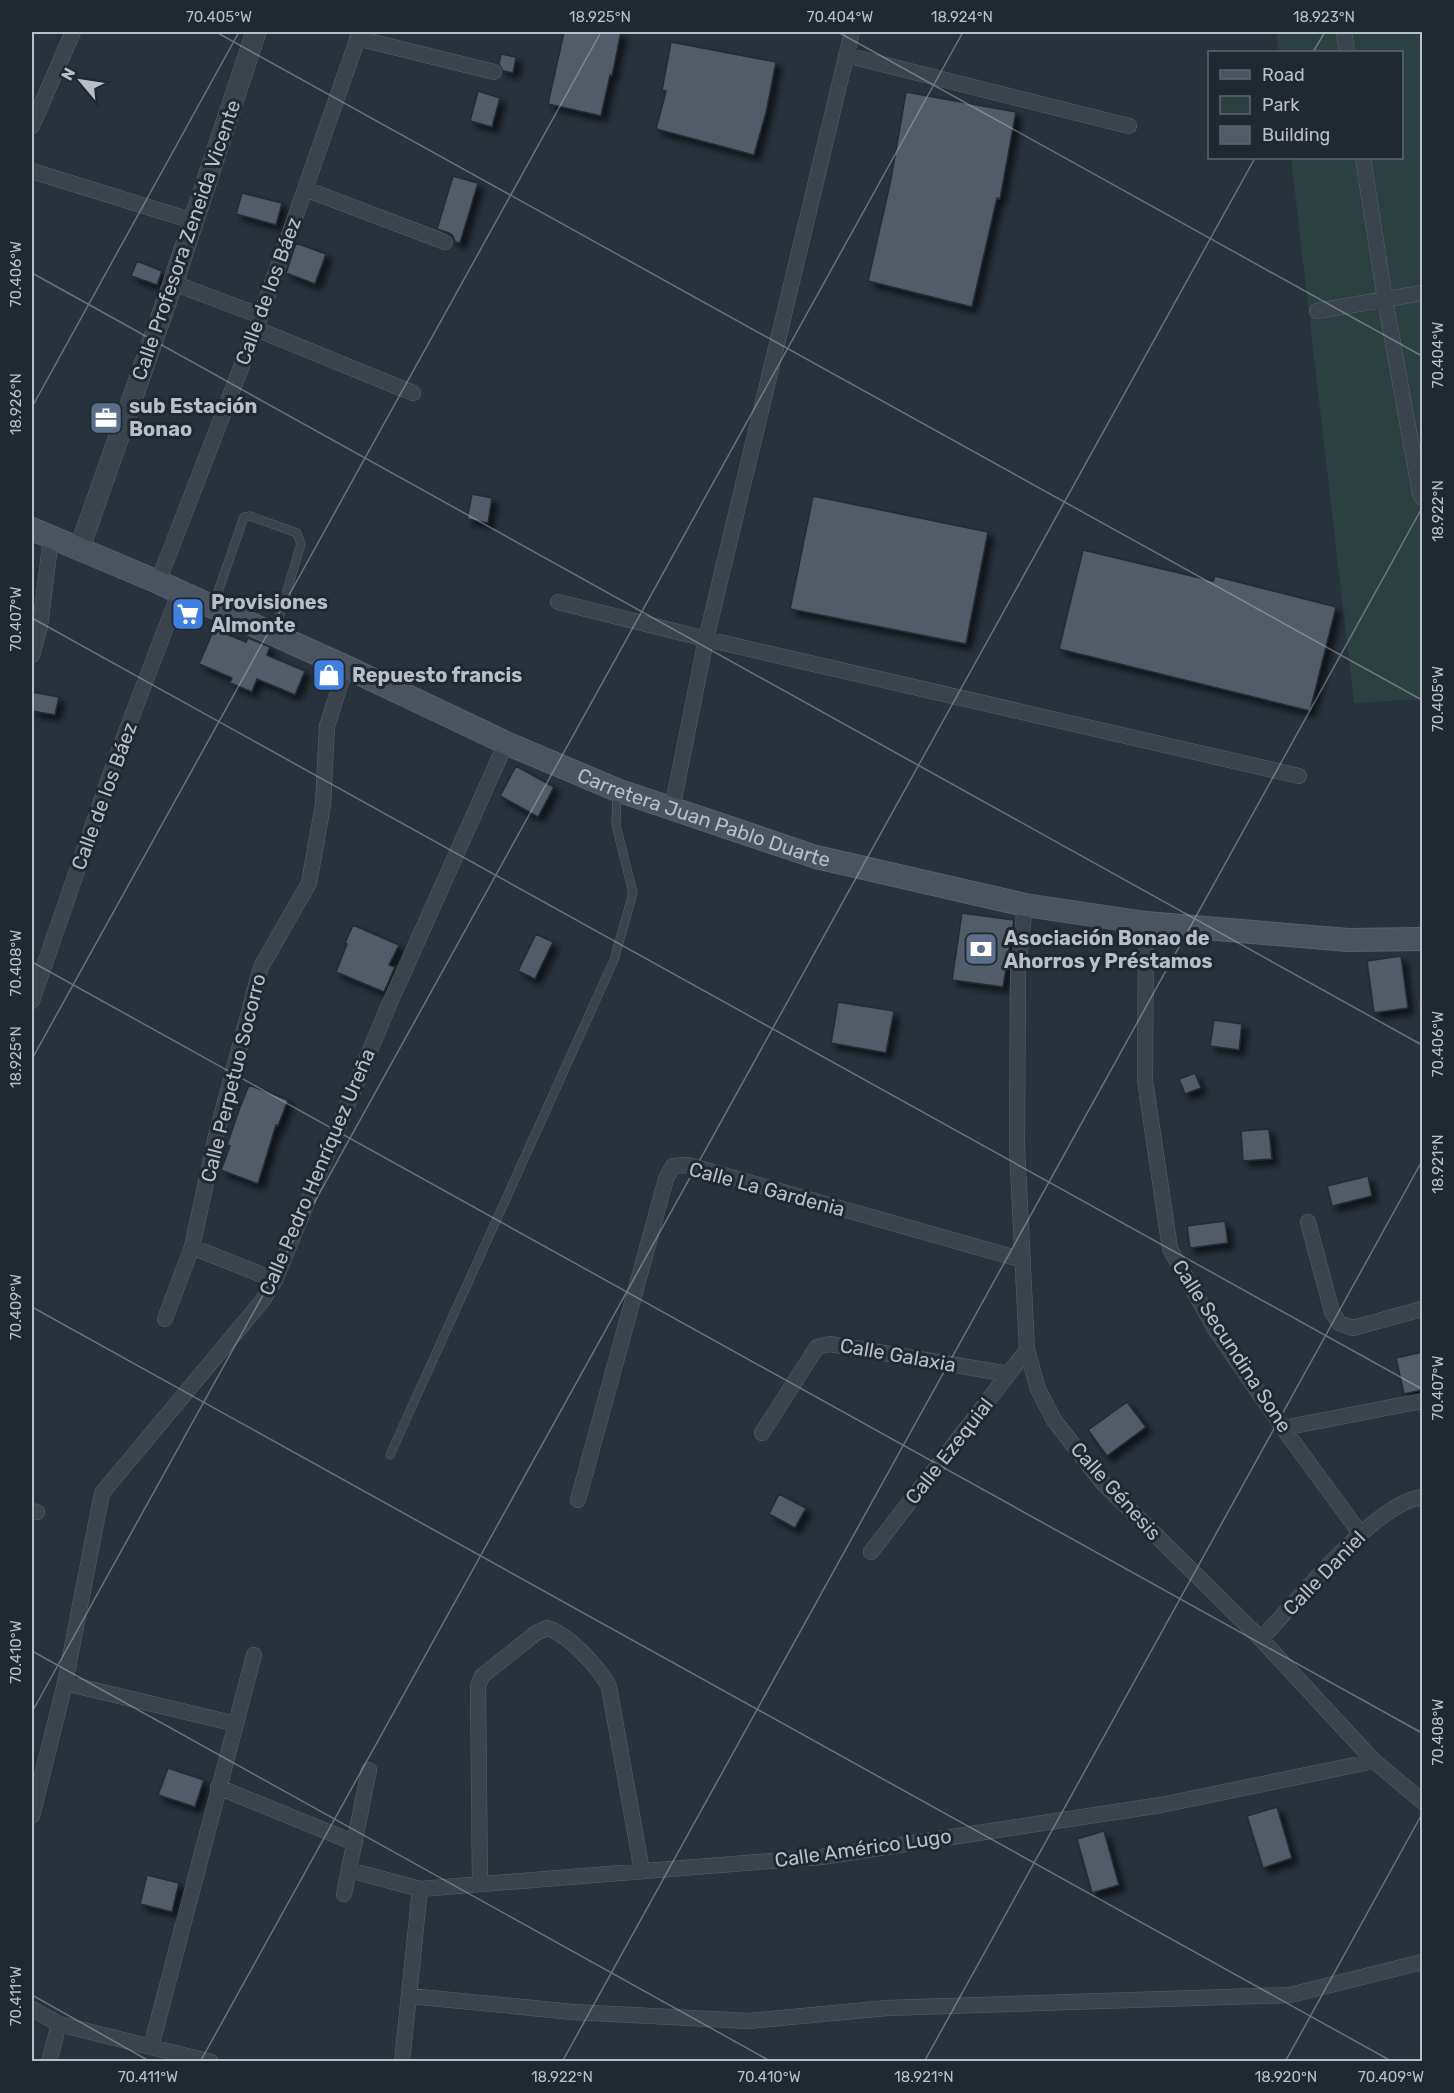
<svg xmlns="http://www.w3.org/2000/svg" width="1454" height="2093" font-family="Rubik,sans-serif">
<defs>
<filter id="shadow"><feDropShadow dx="5.5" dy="5.5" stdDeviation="3" flood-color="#0009"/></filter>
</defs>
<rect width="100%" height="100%" fill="#28323d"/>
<path fill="#2d4040" d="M1276 32H1422V699L1354 703 1291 158H1402V52H1279Z"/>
<path fill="#515b67" stroke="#222a34" stroke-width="1.5" filter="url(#shadow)" d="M564 32H621L612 76 610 75 601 116 548 104Z
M671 42 776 62 766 113 754 155 656 129 666 91 662 90Z
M501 54 516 57 513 73 503 71 499 64Z
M478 91 500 98 492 127 470 121Z
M906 92 1016 112 1000 199 997 198 972 307 868 281 891 179Z
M453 176 478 183 460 243 455 242 453 236 449 233 437 229Z
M242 193 282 203 276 225 236 214Z
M296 243 326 254 315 284 286 273Z
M137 261 162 271 157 285 131 276Z
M472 494 492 498 488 523 467 519Z
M813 496 988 532 966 644 790 609Z
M1083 550 1213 581 1215 576 1336 607 1310 711 1059 649Z
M214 629 246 642 248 638 270 647 267 655 305 671 295 695 257 679 252 692 230 683 232 678 199 664Z
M32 692 59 697 55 715 32 711Z
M516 766 554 787 538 817 500 796Z
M962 913 1014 920 1003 987 952 980Z
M353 925 399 945 389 965 395 967 384 992 336 972 347 944 345 943Z
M536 934 553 942 535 979 518 971Z
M1401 956 1408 1008 1374 1013 1367 961Z
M838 1002 894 1011 886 1053 831 1043Z
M1214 1020 1242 1024 1239 1050 1210 1046Z
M1195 1073 1201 1088 1185 1094 1179 1079Z
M249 1085 288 1100 278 1126 276 1125 258 1184 221 1170 230 1146 227 1145 239 1110Z
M1269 1129 1272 1159 1243 1161 1241 1131Z
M1368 1176 1372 1196 1332 1206 1327 1186Z
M1225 1221 1228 1243 1190 1248 1187 1226Z
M1422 1352V1390L1404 1394 1396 1358Z
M1127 1402 1146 1427 1107 1456 1088 1430Z
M779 1494 806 1508 795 1528 769 1514Z
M168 1768 204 1780 195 1807 158 1795Z
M1277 1807 1292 1858 1263 1868 1247 1816Z
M1104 1831 1119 1885 1092 1893 1077 1839Z
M147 1875 179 1883 172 1912 140 1904Z"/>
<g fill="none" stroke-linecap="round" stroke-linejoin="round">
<g stroke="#59616b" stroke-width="9">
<path id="service" d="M213 606 244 517 250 516 297 533 301 544 274 634
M390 1455 614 960 633 893 616 825 617 791"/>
</g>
<g stroke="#59616b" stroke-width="16">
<path id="minor" d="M1344 32 1347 52
M357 38 494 72
M846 55 1129 126
M32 126 73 32
M1363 158 1385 299 1420 493 1422 498
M32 171 193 221
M305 189 445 242
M173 283 261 316
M1317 311 1422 293
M256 329 413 393
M158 582 256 329 360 32
M558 602 706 639 1299 776
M32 655 40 626 51 538
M672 809 706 639 852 32
M1025 905 1018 972 1017 1146 1027 1350 1038 1389 1054 1420 1102 1482 1261 1639 1374 1761 1422 1801
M1146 923 1145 1080 1170 1249 1217 1332 1283 1428 1360 1533
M32 1001 115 761 179 593
M1308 1222 1332 1312 1339 1323 1353 1328 1422 1309
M192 1247 275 1280
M165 1319 192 1247 216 1136 261 967 309 883 323 805 327 726 346 667
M1283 1428 1422 1401
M762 1433 817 1347 830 1344 1009 1374
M578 1500 666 1179 673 1166 688 1165 1023 1260
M32 1511 37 1512
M871 1552 1027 1350
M1261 1639C1295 1603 1375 1503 1422 1497
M65 1683 236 1724
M218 1787 355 1843
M32 1816 65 1683 102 1493 263 1300 275 1280 388 1007 506 743
M349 1870 420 1889 821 1857 1161 1805 1374 1761
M480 1884 478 1686 482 1676 536 1633 547 1628C568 1634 599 1667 609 1687L642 1871
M344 1894 369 1770
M410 1996 573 2012 749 2021 887 2008 1290 1995 1422 1962
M32 2009 59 2024 211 2062
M151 2047 254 1655
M49 2062 59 2024
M402 2062 420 1889"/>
</g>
<g stroke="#59616b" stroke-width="21">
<path id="tertiary" d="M79 550 173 283 256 32"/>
</g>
<g stroke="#59616b" stroke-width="24">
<g id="secondary">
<path id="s1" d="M32 529 158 582 346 667 506 743 617 790 816 857 1025 905 1146 923 1348 940 1422 939"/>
</g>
</g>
<use href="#service" stroke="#3b434d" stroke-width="8"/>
<use href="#minor" stroke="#3b434d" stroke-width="15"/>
<use href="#tertiary" stroke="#3b434d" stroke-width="20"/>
<use href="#secondary" stroke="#4a535f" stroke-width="22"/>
</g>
<path fill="none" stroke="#b8bfc8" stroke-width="1.5" stroke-opacity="0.45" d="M216 32 1422 700M838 32 1422 356M1313 52 1325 32M32 273 1422 1045M32 407 239 32M32 618 1422 1389M32 962 1422 1733M32 1059 601 32M32 1307 1393 2062M32 1651 772 2062M32 1712 963 32M32 1995 151 2062M200 2062 1255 158M562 2062 1422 508M924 2062 1422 1161M1285 2062 1422 1814"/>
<defs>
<g id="office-square" transform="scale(1.725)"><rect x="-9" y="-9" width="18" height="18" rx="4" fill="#5c6f8a" stroke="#202832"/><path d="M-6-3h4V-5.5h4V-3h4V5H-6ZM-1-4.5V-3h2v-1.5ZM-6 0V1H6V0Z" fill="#fff"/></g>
<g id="supermarket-square" transform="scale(1.725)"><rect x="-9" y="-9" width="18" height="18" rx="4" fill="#3f7fe0" stroke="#202832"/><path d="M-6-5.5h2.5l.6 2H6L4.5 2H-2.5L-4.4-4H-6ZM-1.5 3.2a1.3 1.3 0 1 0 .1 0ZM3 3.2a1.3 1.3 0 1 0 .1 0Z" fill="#fff"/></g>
<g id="shop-square" transform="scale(1.725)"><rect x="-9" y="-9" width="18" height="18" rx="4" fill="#3f7fe0" stroke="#202832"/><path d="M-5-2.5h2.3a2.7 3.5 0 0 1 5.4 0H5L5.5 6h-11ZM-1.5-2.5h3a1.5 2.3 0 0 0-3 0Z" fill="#fff"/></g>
<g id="bank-square" transform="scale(1.725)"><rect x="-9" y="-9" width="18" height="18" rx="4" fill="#5c6f8a" stroke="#202832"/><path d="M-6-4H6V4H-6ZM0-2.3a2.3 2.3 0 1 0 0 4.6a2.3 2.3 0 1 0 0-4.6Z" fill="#fff"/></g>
</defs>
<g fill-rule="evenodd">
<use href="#office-square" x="106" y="418"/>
<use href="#supermarket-square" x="188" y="614"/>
<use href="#shop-square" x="329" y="675"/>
<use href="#bank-square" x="981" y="949"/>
</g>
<g text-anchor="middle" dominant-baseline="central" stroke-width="6" stroke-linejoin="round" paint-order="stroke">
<g font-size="20" fill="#b8bfc8" stroke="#202832">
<text transform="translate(186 240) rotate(-71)">Calle Profesora Zeneida Vicente</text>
<text transform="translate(268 291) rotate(-70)">Calle de los Báez</text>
<text transform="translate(104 796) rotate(-70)">Calle de los Báez</text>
<text stroke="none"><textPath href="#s1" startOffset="732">Carretera Juan Pablo Duarte</textPath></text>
<text transform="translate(233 1078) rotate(-76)">Calle Perpetuo Socorro</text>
<text transform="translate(317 1172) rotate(-67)">Calle Pedro Henríquez Ureña</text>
<text transform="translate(767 1189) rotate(15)">Calle La Gardenia</text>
<text transform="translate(1232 1346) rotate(57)">Calle Secundina Sone</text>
<text transform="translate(898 1355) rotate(10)">Calle Galaxia</text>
<text transform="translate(949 1451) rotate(-52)">Calle Ezequial</text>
<text transform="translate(1116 1491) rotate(48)">Calle Génesis</text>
<text transform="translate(1324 1573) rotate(-46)">Calle Daniel</text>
<text transform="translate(863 1848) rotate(-8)">Calle Américo Lugo</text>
</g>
<g font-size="20" font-weight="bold" fill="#b8bfc8" stroke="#202832" text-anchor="start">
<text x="129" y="406">sub Estación<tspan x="129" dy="23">Bonao</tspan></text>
<text x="211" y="602">Provisiones<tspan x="211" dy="23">Almonte</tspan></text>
<text x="352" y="675">Repuesto francis</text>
<text x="1004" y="938">Asociación Bonao de<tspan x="1004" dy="23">Ahorros y Préstamos</tspan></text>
</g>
</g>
<rect width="1454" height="2093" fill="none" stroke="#202832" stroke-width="66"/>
<rect x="1208" y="51" width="195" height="108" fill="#202832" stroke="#5d646e" stroke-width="1.5"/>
<rect x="1220" y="70" width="30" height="9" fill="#4a535f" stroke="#5d646e" stroke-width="1.5"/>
<text x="1262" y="81" font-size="18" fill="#b8bfc8">Road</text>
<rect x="1220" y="96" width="30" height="18" fill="#2d4040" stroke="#5d646e" stroke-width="1.5"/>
<text x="1262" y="111" font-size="18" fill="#b8bfc8">Park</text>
<rect x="1220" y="126" width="30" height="18" fill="#515b67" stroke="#5d646e" stroke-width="1.5"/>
<text x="1262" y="141" font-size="18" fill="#b8bfc8">Building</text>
<g transform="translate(81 81) rotate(299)" stroke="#202832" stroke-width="4.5" paint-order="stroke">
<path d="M0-4.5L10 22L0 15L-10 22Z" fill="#b8bfc8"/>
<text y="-9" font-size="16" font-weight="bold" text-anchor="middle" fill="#b8bfc8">N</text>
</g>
<rect x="33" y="33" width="1388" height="2027" fill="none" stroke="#b8bfc8" stroke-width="2"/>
<g font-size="15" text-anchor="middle" fill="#b8bfc8">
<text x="219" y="22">70.405°W</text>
<text x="600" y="22">18.925°N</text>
<text x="840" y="22">70.404°W</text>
<text x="962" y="22">18.924°N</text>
<text x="1324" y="22">18.923°N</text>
<text transform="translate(16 274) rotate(-90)" y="5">70.406°W</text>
<text transform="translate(1438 355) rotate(-90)" y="5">70.404°W</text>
<text transform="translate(16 404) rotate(-90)" y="5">18.926°N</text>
<text transform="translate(1438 511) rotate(-90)" y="5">18.922°N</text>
<text transform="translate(16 619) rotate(-90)" y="5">70.407°W</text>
<text transform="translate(1438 699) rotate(-90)" y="5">70.405°W</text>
<text transform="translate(16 963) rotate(-90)" y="5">70.408°W</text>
<text transform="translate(1438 1044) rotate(-90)" y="5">70.406°W</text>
<text transform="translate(16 1057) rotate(-90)" y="5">18.925°N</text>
<text transform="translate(1438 1164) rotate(-90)" y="5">18.921°N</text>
<text transform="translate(16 1307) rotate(-90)" y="5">70.409°W</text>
<text transform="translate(1438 1388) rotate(-90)" y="5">70.407°W</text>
<text transform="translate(16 1652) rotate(-90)" y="5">70.410°W</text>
<text transform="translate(1438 1732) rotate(-90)" y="5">70.408°W</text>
<text transform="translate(16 1996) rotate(-90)" y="5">70.411°W</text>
<text x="148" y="2082">70.411°W</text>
<text x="562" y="2082">18.922°N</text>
<text x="769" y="2082">70.410°W</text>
<text x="924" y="2082">18.921°N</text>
<text x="1286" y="2082">18.920°N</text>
<text x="1391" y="2082">70.409°W</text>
</g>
</svg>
